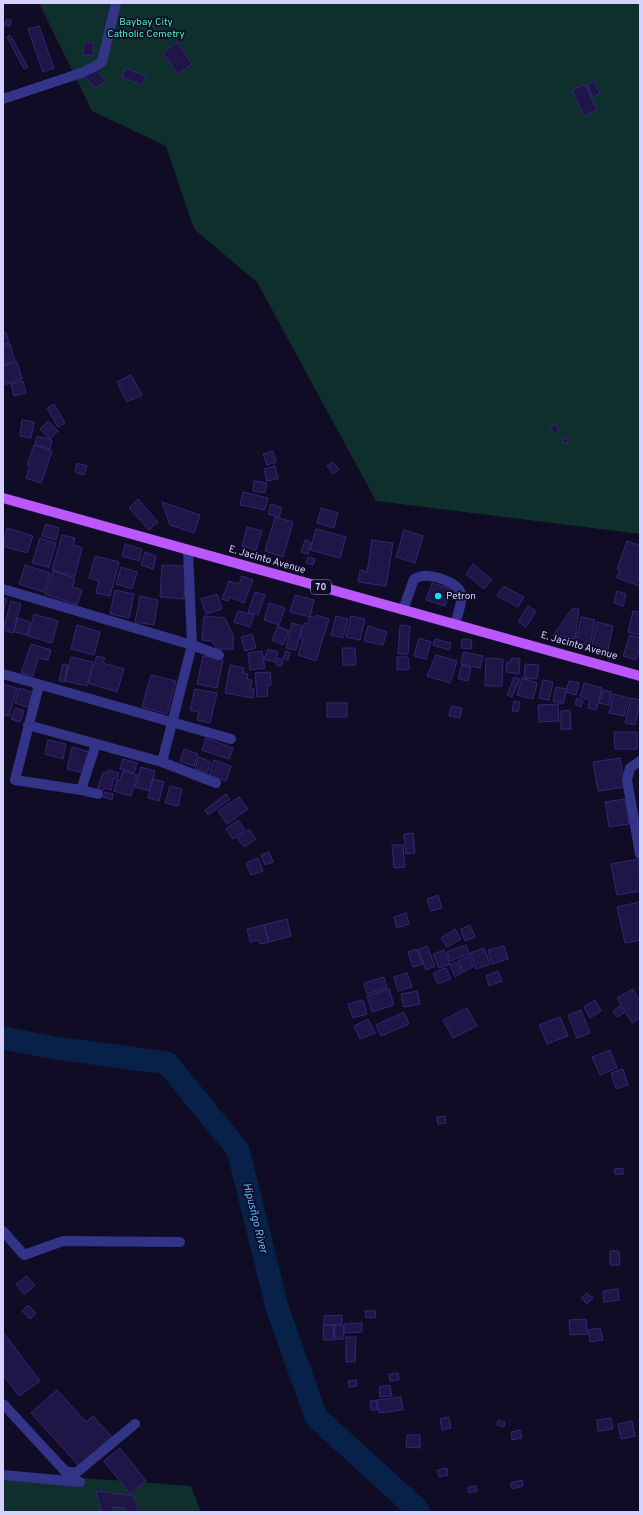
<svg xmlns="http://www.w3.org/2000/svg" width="643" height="1515" font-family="Overpass,sans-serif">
<rect width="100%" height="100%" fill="#100c25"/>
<path fill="#0f2f2d" d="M39 3H640V534L376 501 257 282 194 229 166 146 92 111Z
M3 1472 191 1486 201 1512H3Z"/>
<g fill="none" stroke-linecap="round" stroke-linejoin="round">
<path stroke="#072149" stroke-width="23" d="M3 1038 56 1048 167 1063 238 1150 277 1307 316 1417 417 1509 418 1512"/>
</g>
<path fill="#1f1647" stroke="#342676" d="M6 20H11L10 26H5Z
M39 26 54 68 43 72 28 29Z
M10 35 28 67 24 69 7 37Z
M84 42 94 43 93 56 83 55Z
M177 42 192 64 178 74 163 53Z
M126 68 146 76 142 85 122 77Z
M96 71 106 81 95 88 84 76Z
M594 81 600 94 593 97 587 85Z
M585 84 597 110 584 116 572 91Z
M6 332 9 343 3 344V333Z
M10 344 15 361 3 365V346Z
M17 362 22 379 3 385V366Z
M131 375 142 395 127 402 117 382Z
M23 381 26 393 14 396 11 384Z
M54 404 65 423 58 427 47 408Z
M22 420 34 422 31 438 20 436Z
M48 421 58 431 50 439 40 429Z
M553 424 559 428 556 434 550 429Z
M37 436 52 440 50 449 35 444Z
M563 438H568V443H563Z
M34 445 52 451 41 483 26 478 30 466 27 465Z
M273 451 276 462 267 465 263 454Z
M333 462 339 470 333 474 327 466Z
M77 463 87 466 84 475 75 472Z
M275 466 278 479 267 481 264 469Z
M254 481 267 483 265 493 253 491Z
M243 492 268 498 265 510 240 505Z
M138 499 158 522 149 530 129 508Z
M162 502 200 515 194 533 170 525Z
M271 504 282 508 279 517 268 514Z
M321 508 338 513 334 528 317 523Z
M275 517 293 522 283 557 265 551Z
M46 524 59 528 56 540 42 536Z
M247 527 262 531 256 550 242 546Z
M7 528 33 536 27 553 3 546Z
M316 529 346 537 340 558 310 550Z
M404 530 423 536 415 563 396 557Z
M62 535 75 538 73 545 82 548 75 576 52 570Z
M40 538 56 543 49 567 32 563Z
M305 540 311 542 308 554 301 552Z
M372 540 393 543 386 586 358 582 360 570 367 572Z
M627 541 639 545 640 541V586L617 578 620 570 617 569Z
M125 544 142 549 139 561 122 556Z
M145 552 156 556 153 569 141 565Z
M95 556 119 562 110 596 96 593 99 581 89 578Z
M308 557 315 559 313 565 306 563Z
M473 564 492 580 484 589 466 574Z
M25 565 50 573 44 592 19 584Z
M162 565 186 566 184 599 160 597Z
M121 567 137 572 132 589 116 584Z
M53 571 75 578 72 587 82 590 77 605 45 594Z
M242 576 253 580 244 603 229 597 228 601 222 599 229 581 239 584Z
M432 583 451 589 445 606 426 600Z
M503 586 524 597 518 607 497 596Z
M115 590 134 594 129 618 110 614Z
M617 591 626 594 623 606 614 603Z
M255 592 265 595 258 615 248 612Z
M217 594 222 609 206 614 201 599Z
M295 595 314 600 310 617 290 612Z
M140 596 158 600 154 625 135 622Z
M3 598 7 599 3 613Z
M11 601 21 604 13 633 3 630Z
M269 603 285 608 279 625 264 620Z
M528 606 536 611 526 627 518 622Z
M572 609H579L575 639 553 635Z
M238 611 254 615 250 627 234 622Z
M633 611 640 612V635L628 632Z
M34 614 58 621 52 643 28 636Z
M316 615 329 619 316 661 298 655 303 639 300 638 304 623 308 624 310 616 315 618Z
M204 616 225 618 233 635V649H217L212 641 202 640Z
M336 616 348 619 343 638 331 635Z
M351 616 365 619 360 640 346 637Z
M581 617 595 620 590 645 576 642Z
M17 618 30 622 27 635 14 632Z
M597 622 613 626 607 654 591 650Z
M292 623 302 626 296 650 286 648Z
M77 625 100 632 94 655 71 649Z
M400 625 410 626 408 654H398Z
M278 626 289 631 283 645 272 640Z
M368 626 387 632 383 645 364 641Z
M252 634 256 648 245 651 241 637Z
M630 635 640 638V647L636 660 623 656Z
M419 638 431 642 426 659 414 656Z
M435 639 451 643 449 650 433 645Z
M462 639 472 640 471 649 461 648Z
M31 644 51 650 48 660 38 658 33 676 21 673Z
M342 648H355L356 665H343Z
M268 649 278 652 275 662 264 659Z
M262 651 265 668 250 670 248 653Z
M286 651 290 653 288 660 283 658Z
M463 652 483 656 480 668 461 664Z
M436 655 457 661 450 683 427 676Z
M97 656 105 658 103 663 124 669 117 692 88 683Z
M203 656 223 660 217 688 197 684Z
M71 657 93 662 87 686 65 681Z
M397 657H408L409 669 397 670Z
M278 658 283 660 281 666 276 665Z
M486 658 503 659 502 686H485Z
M511 658 520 659 519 674 506 672 507 662 510 663Z
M63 664 68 665 64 682 59 681Z
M525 664 539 665 537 679 524 678Z
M230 665 244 668 243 673 248 674 247 679 252 680 250 689H254L253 698 225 693Z
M462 665 471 668 468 681 458 679Z
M270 672 271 685 267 686 268 696 257 697 255 673Z
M151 675 176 681 167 714 142 707Z
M514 677 520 679 512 697 507 695Z
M522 678 537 683 533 699 517 695Z
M543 680 553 682 549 700 539 698Z
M569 681 579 683 576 695 566 692Z
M584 683 602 688 596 710 588 708 590 700 580 697Z
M3 684 17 688 9 716 3 715Z
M556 687 567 689 563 704 553 701Z
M19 688 35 693 31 708 15 703Z
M195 689 217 693 210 723 197 720 199 712 190 710Z
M603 690 612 692 609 705 599 703Z
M614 694 629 698 624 716 609 713Z
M577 698 583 701 581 707 575 704Z
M631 698 640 700 635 725 625 723Z
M514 701 520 702 518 712 512 711Z
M327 703H347V717H327Z
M558 704 559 721 539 722 538 705Z
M451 706 462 708 460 718 449 716Z
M15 708 24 711 20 722 11 719Z
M570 710 571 729H561V711Z
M614 732H637V749H615Z
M206 738 233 748 229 759 202 750Z
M48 740 66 744 63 759 45 754Z
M72 747 90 752 84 773 67 769Z
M184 749 198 754 194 766 180 761Z
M199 757 211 762 207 773 195 769Z
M620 758 625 787 598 791 593 762Z
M123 759 137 763 134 773 120 769Z
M214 760 231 766 226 781 209 775Z
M141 767 155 771 149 791 135 787Z
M108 770 119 773 117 779 114 778 111 790 104 788 102 793 97 791 103 772 108 773Z
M123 771 137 775 131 796 114 791 117 780H120Z
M153 779 164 782 159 801 148 798Z
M170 786 182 789 178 806 165 803Z
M105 792 113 794 112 800 103 797Z
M226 794 230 799 208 815 205 810Z
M239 797 248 809 227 824 218 811Z
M625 799 629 824 609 827 605 802Z
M238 820 245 830 233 839 226 829Z
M249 829 256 839 244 847 237 838Z
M413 833 415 853 406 854 404 834Z
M392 845H403L405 867 394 868Z
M269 852 273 862 265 865 261 855Z
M258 858 263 871 251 875 246 863Z
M639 859 640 891 617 895 611 864Z
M438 895 442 908 431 911 427 899Z
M640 902V940L625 943 617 907Z
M406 913 409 924 397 928 394 917Z
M287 919 291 936 269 942 264 925Z
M264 925 269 942 260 944 259 940 250 942 247 929Z
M470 925 475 937 465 941 461 929Z
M455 929 461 939 447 947 441 938Z
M466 945 469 954 450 961 447 952Z
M427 946 435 966 426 970 418 950Z
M504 946 508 959 492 964 488 950Z
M484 948 490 964 476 969 470 953Z
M417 949 423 964 413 967 408 952Z
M444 950 450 964 439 968 433 954Z
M469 956 473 967 463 972 458 961Z
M456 962 462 973 455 977 450 965Z
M446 968 451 979 438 984 433 973Z
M498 971 502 981 489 986 486 976Z
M407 973 412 987 398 991 394 977Z
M384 977 387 988 367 994 364 983Z
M389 989 394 1005 372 1012 367 996Z
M633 989 640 1001V1018L632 1023 617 998Z
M417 991 420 1004 404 1007 401 994Z
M363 1000 367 1014 353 1018 348 1004Z
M595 1000 601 1011 590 1018 584 1007Z
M620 1006 624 1013 617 1017 613 1011Z
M467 1008 477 1026 453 1038 443 1020Z
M581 1010 590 1033 577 1038 568 1015Z
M404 1012 409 1024 381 1036 376 1025Z
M560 1017 568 1036 547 1044 539 1025Z
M368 1019 375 1033 360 1039 354 1026Z
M610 1050 617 1068 600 1075 592 1057Z
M623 1069 628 1085 616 1089 611 1073Z
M445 1116 446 1123 438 1124 437 1117Z
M623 1168V1174H615L614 1169Z
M610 1251H619L620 1265H610Z
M27 1276 35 1285 24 1295 16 1284Z
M618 1289 619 1300 604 1302 603 1291Z
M587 1293 593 1298 587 1304 581 1298Z
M28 1305 36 1313 30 1319 22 1311Z
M365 1311H375L376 1317 366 1318Z
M342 1315V1324L324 1325V1316Z
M586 1319 587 1334 570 1335 569 1320Z
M362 1323V1332L344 1333V1324Z
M323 1325H333L334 1340H324Z
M334 1325H343L344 1339H335Z
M600 1328 603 1340 590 1342 588 1330Z
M3 1332 40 1381 19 1396 3 1375Z
M346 1337H356L355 1362H346Z
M398 1373 399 1380 390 1381 389 1374Z
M356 1380 357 1386 349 1387 348 1381Z
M390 1385 392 1396 380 1397 379 1387Z
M57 1390 86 1422 93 1416 113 1438 80 1467 31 1413Z
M401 1397 403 1410 379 1413 377 1400Z
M376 1400 377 1410H371L370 1401Z
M449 1417 451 1428 442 1430 440 1419Z
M611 1418 613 1429 598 1431 597 1420Z
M498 1420 505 1422 504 1427 497 1425Z
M632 1421 635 1436 621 1439 618 1424Z
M520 1430 522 1438 512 1440 511 1432Z
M407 1435H420V1448L406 1447Z
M120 1448 146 1481 130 1494 104 1461Z
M447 1468 448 1475 439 1477 437 1470Z
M522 1480 523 1486 512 1489 510 1483Z
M476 1486 477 1491 469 1493 468 1487Z
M96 1491 134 1496 139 1512H126L125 1508 113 1507 114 1512H101Z"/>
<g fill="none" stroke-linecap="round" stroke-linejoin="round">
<path stroke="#338" stroke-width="10" d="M3 99 84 72 102 62 116 3
M3 589 192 645 219 655
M403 610 414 579C423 574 429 576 439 578 470 588 462 598 455 624
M3 674 231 739
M39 685 15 780 81 790 98 794
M28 725 162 762 216 783
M640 761 630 768 627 780 640 854
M162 762 192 645 188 550
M81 790 96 744
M3 1231 24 1255 63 1241 180 1242
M3 1404 65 1471 76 1473 135 1424
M3 1475 80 1482"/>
<path stroke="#bb57ff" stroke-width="10" d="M3 498 640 676"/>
</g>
<circle fill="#00e9fb" stroke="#100c25" stroke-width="1.5" cx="438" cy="596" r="4"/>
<g text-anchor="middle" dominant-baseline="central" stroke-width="3.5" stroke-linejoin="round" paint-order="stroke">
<rect fill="#100c25" stroke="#9995be" stroke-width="1" x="311" y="580" width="20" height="14" rx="3"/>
<g font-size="9" font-weight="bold" fill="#d4d0ff">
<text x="321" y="587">70</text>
</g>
<g font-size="10" fill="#51eabf" stroke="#100c25">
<text x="146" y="22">Baybay City<tspan x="146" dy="12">Catholic Cemetry</tspan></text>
</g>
<g font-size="10" fill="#d4d0ff" stroke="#100c25">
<text transform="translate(267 560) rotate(16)">E. Jacinto Avenue</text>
<text transform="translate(579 646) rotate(16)">E. Jacinto Avenue</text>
</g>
<g font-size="10" fill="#d4d0ff" stroke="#100c25" text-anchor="start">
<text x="446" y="596">Petron</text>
</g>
<g font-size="11" font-style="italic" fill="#5eb9ff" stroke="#100c25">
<text transform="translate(255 1218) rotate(76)">Hipusñgo River</text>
</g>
</g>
<rect width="643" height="1515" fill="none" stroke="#d4d0ff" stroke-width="8"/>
</svg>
